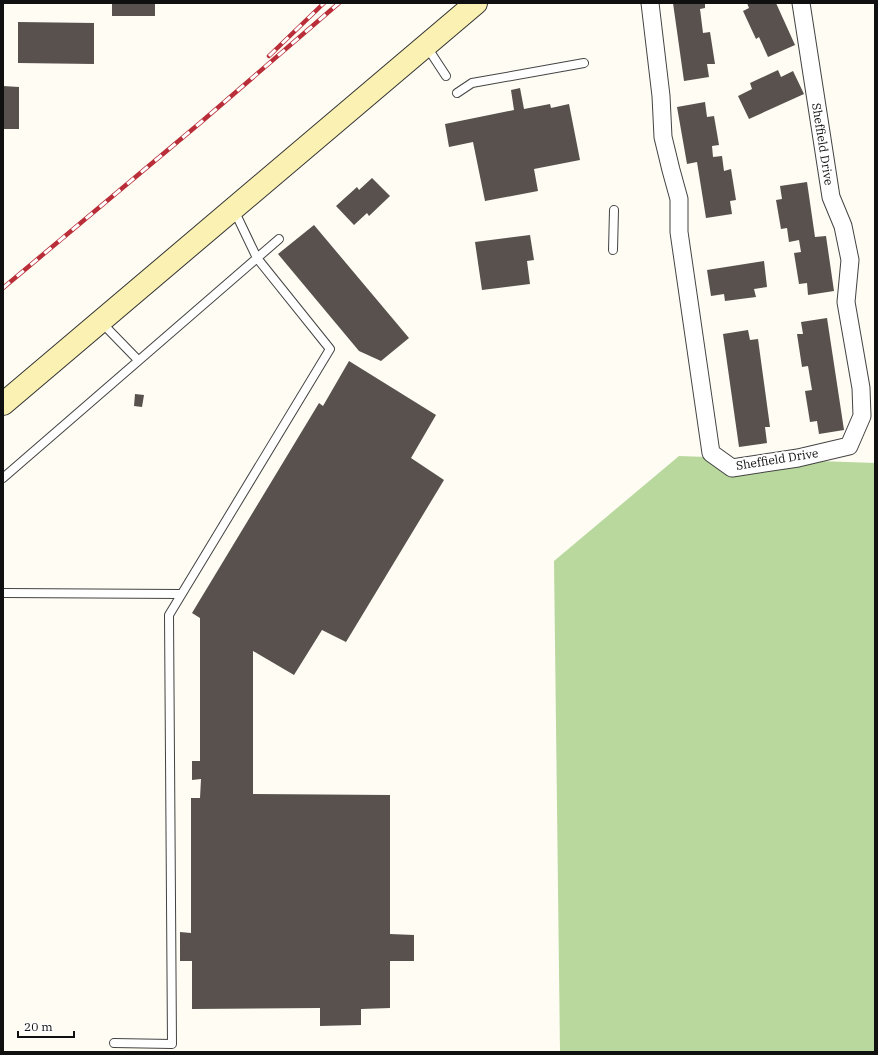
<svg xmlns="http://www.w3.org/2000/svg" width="878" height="1055" font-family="'IBM Plex Serif',serif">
<rect width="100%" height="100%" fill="#fefcf3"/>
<path fill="#b9d89e" d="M679 456 875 463V1052H560L554 561Z"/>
<path fill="#58514d" d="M112 3H155V16H112Z
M673 3H705V8L700 9 703 33 710 32 715 64H707L709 77 684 81Z
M747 3H776L795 45 768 57 759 37 756 39 743 11 749 8Z
M18 22 94 23V64L18 63Z
M778 70 781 77 793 71 804 94 749 119 738 96 752 89 750 83Z
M3 86 19 87V129H3Z
M520 88 524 109 550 104 551 108 569 104 580 160 534 169 538 191 485 201 473 142 449 147 445 124 514 110 511 90Z
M705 102 707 117 714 116 719 145 712 146 713 157 722 156 724 171 731 169 736 200 730 201 732 214 706 218 697 162 687 164 677 107Z
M372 178 390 196 369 216 367 213 354 225 336 206 357 187 359 190Z
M807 182 815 237 826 236 834 291 808 295 807 283 799 284 794 253 801 252 799 240 789 242 787 228 781 229 776 200 782 199 780 186Z
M314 225 409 338 381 361 359 351 278 254Z
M530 235 534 260 527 261 530 284 482 290 475 242Z
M764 261 767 287 754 289 756 297 725 301 724 294 711 296 707 270Z
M827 318 844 430 819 434 817 421 810 422 805 391 812 390 808 366 802 367 797 334H803L801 322Z
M748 330 750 340 758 339 770 427H765L767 443 739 447 723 334Z
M349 361 436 415 411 458 444 480 346 642 322 630 294 675 253 651V794L390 795V934L414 935V961H390V1008L361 1009V1025L320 1026V1008L192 1009V961H180V932L191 933V798H200L201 779 192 780V761H200V618L192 613 319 403 323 406Z
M135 394 144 395 142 407 134 406Z"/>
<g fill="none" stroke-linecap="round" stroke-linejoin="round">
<g stroke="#434343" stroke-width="10">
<path id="lane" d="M427 47 446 76
M457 93 472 83 584 63
M613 250 614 210
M101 322 138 360
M3 478 279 239
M3 593 181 594
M114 1043 172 1044 169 615 330 349 257 258 234 210"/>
</g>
<g stroke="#434343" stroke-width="19">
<path id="street" d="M650 3 661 96 663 137 671 170 679 199V232L711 453 732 468 798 458 849 446 862 416 861 388 846 302 850 260 843 226 831 197 801 3"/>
</g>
<g stroke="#323232" stroke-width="24">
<path id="secondary" d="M3 404 476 3"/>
</g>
<use href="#lane" stroke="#fff" stroke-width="8"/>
<use href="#street" stroke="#fff" stroke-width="17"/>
<use href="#secondary" stroke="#faf1b2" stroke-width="22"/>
<g stroke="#b92e38" stroke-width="4.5">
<path id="rail" d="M269 56 324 3
M3 288 200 123 339 3"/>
</g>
<use href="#rail" stroke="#fff" stroke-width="3" stroke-dasharray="9" stroke-linecap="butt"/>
</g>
<g text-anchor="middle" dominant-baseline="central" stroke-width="4" stroke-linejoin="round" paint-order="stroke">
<g font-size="12" fill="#101010" stroke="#fff">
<text transform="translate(823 144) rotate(81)">Sheffield Drive</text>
<text transform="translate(777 459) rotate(-9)">Sheffield Drive</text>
</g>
</g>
<rect width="878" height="1055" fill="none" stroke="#101010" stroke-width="8"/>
<path d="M18 1031v6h56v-6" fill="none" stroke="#101010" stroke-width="2"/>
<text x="24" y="1031" font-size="12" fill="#101010" stroke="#ffffff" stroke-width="3" paint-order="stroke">20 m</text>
</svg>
